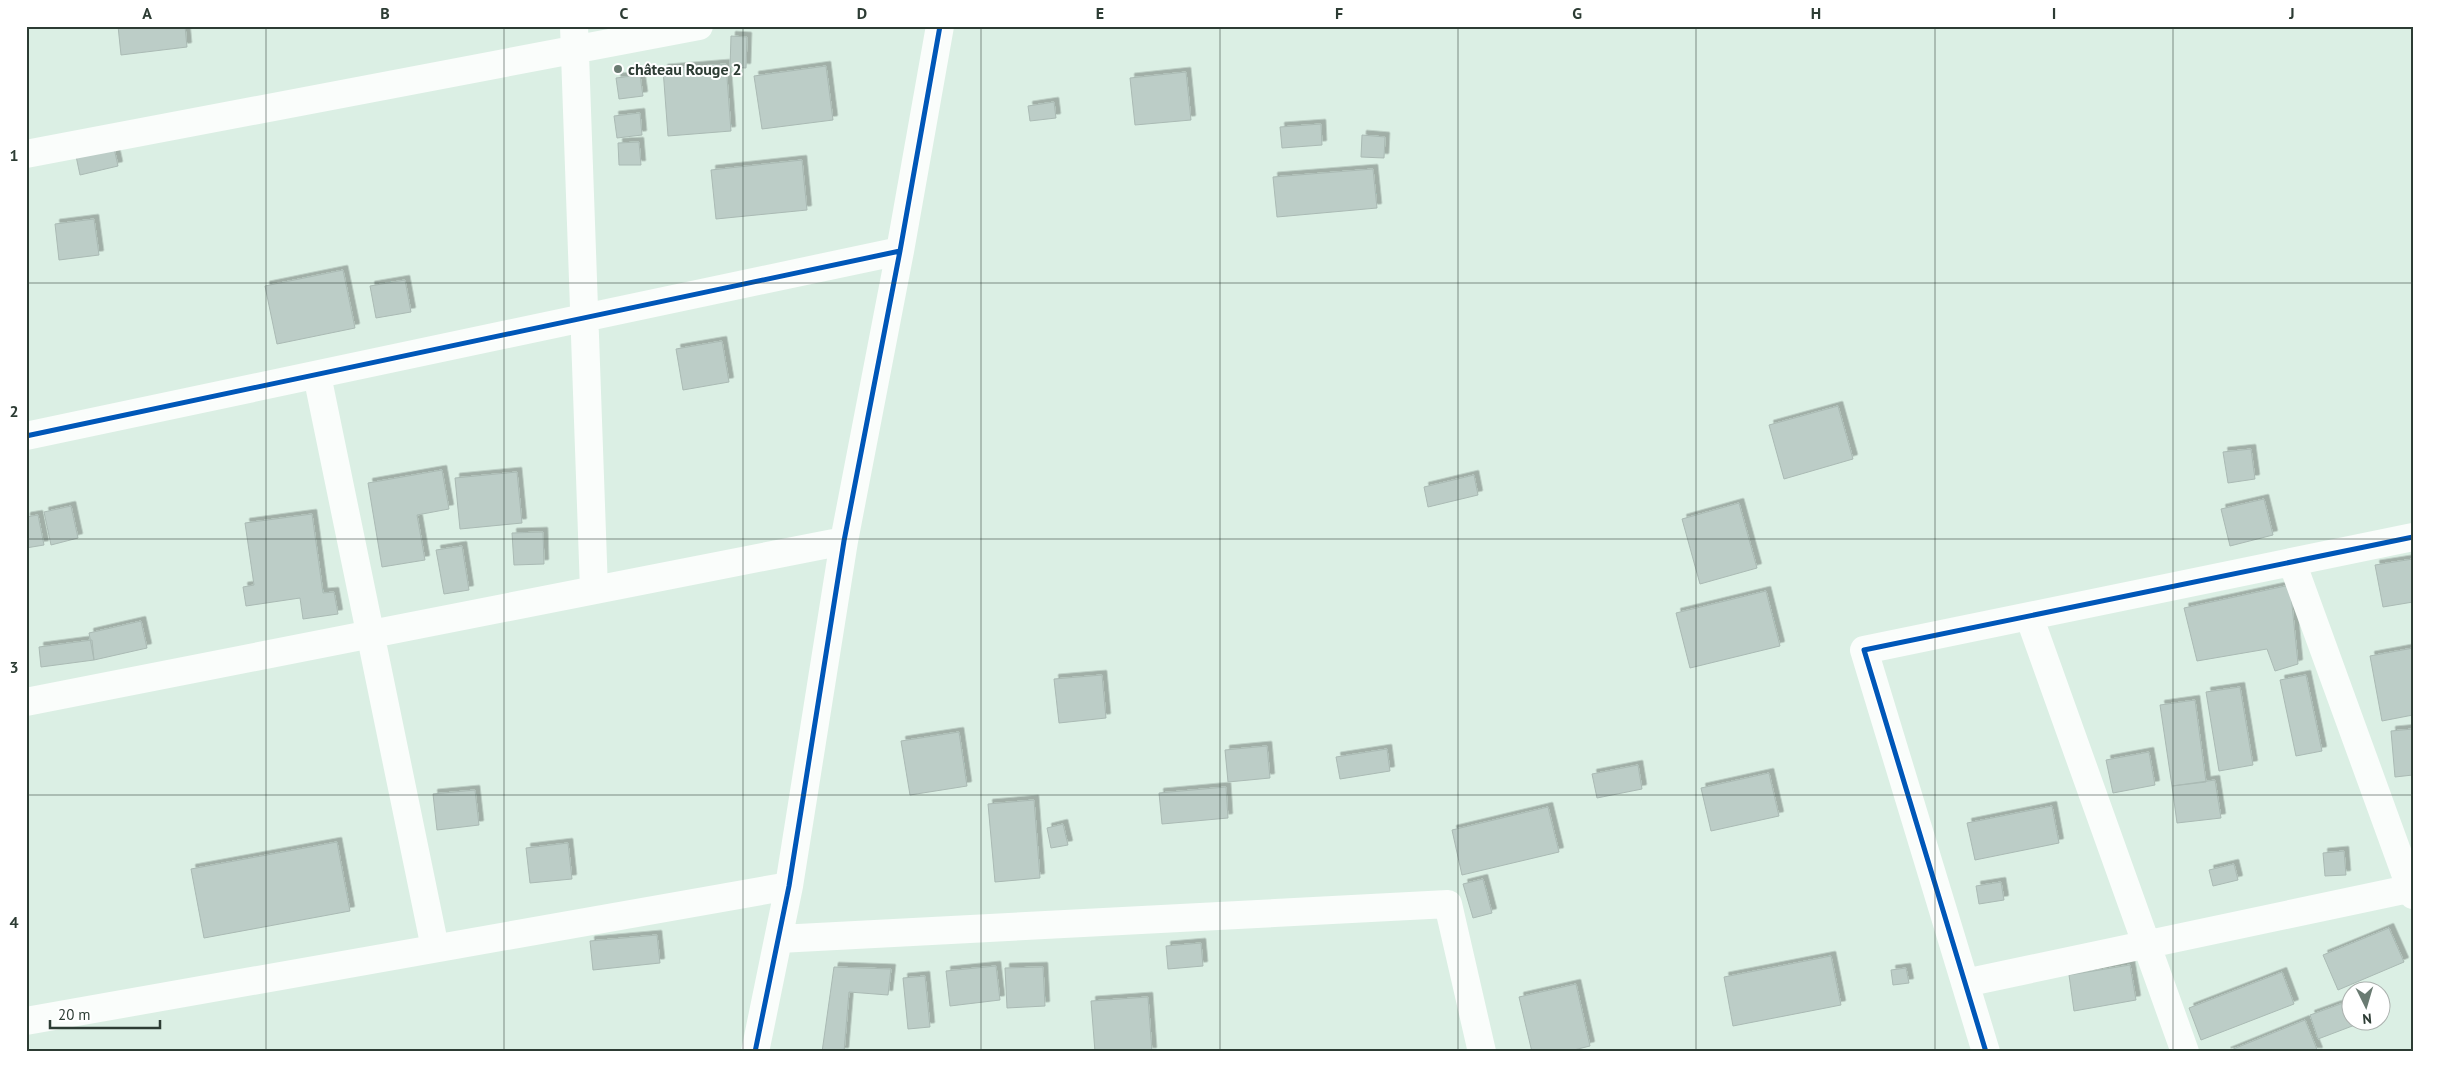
<svg xmlns="http://www.w3.org/2000/svg" width="2439" height="1078" font-family="'PT Sans',sans-serif">
<defs>
<filter id="shadow"><feDropShadow dx="4.5" dy="-4.5" stdDeviation="0" flood-color="#0004"/></filter>
</defs>
<rect width="100%" height="100%" fill="#dbefe4"/>
<path fill="#bccdc7" stroke="#aabab4" filter="url(#shadow)" d="M118 26H185L187 47 121 55Z
M731 36 747 37 746 68 730 67Z
M726 64 731 131 668 136 663 69Z
M826 66 833 120 762 129 754 76Z
M1186 72 1191 120 1135 125 1130 78Z
M640 75 643 96 619 99 616 78Z
M1054 102 1056 118 1030 121 1028 106Z
M640 113 642 135 617 138 614 116Z
M1321 124 1322 145 1282 148 1280 127Z
M1362 135 1385 137 1384 158 1361 157Z
M639 142 641 165H619L618 143Z
M114 148 118 166 80 175 76 156Z
M802 160 807 210 716 219 711 170Z
M1373 169 1377 208 1277 217 1273 177Z
M94 219 99 255 59 260 55 224Z
M343 270 355 328 277 344 265 286Z
M405 280 411 312 376 318 370 286Z
M722 341 729 382 683 390 676 349Z
M1838 406 1853 459 1784 479 1769 425Z
M2251 449 2255 479 2228 483 2223 452Z
M442 470 449 509 417 515 425 560 382 567 368 483Z
M517 472 522 523 460 529 455 478Z
M1474 475 1478 495 1428 507 1424 487Z
M2264 499 2273 535 2230 546 2221 509Z
M1739 503 1757 568 1700 584 1682 519Z
M71 506 78 538 51 545 44 512Z
M312 514 323 593 334 592 338 614 303 619 300 598 246 606 243 587 254 585 245 523Z
M38 515 44 545 26 548V517Z
M543 532 544 564 514 565 512 533Z
M462 546 469 590 444 594 436 550Z
M2413 559V602L2383 607 2375 565Z
M2290 585 2298 664 2275 671 2267 649 2197 661 2184 608Z
M1766 591 1780 646 1690 668 1676 613Z
M141 621 147 648 94 660 89 633Z
M92 640 94 660 41 667 39 647Z
M2413 648V715L2382 721 2370 656Z
M1102 675 1106 718 1059 723 1054 679Z
M2306 675 2322 751 2296 756 2280 680Z
M2240 687 2253 765 2219 771 2206 692Z
M2195 700 2206 782 2172 786 2160 705Z
M2413 729V775L2395 777 2391 731Z
M959 732 967 786 910 795 901 741Z
M1267 746 1270 778 1228 782 1225 750Z
M1387 749 1390 771 1340 779 1336 757Z
M2149 752 2155 785 2113 793 2106 760Z
M1638 765 1642 789 1597 798 1592 774Z
M1769 773 1779 816 1711 831 1701 788Z
M2215 780 2221 818 2177 823 2172 786Z
M1226 787 1228 818 1162 824 1159 793Z
M475 790 479 825 437 830 433 794Z
M1034 800 1040 878 995 882 988 804Z
M2052 806 2059 843 1975 860 1967 823Z
M1548 807 1559 852 1462 875 1452 830Z
M1063 824 1068 845 1051 848 1047 828Z
M337 842 350 911 204 938 191 869Z
M568 843 572 879 530 883 526 848Z
M2344 851 2346 875 2325 876 2323 853Z
M2234 864 2238 880 2213 886 2209 870Z
M1483 879 1492 913 1473 918 1463 884Z
M2001 882 2004 900 1979 904 1976 886Z
M2389 928 2404 962 2338 990 2323 955Z
M657 935 660 963 593 970 590 941Z
M1201 943 1203 966 1168 969 1166 946Z
M1831 956 1841 1005 1733 1026 1724 977Z
M2130 965 2136 1000 2074 1011 2069 975Z
M996 966 1000 1000 950 1006 946 971Z
M834 967 891 969 888 995 849 992 844 1052H822Z
M1043 967 1045 1006 1007 1008 1005 968Z
M1906 968 1909 983 1893 985 1891 970Z
M2282 972 2294 1004 2201 1040 2189 1008Z
M925 976 930 1027 908 1029 903 978Z
M1576 984 1590 1046 1566 1052H1532L1519 997Z
M1148 997 1152 1052H1095L1091 1001Z
M2346 1002 2352 1020 2355 1025 2318 1039 2310 1015Z
M2305 1020 2318 1052H2226Z"/>
<g fill="none" stroke-linecap="round" stroke-linejoin="round">
<path stroke="#fafdfb" stroke-width="28" d="M574 26 594 590
M26 154 699 26
M317 375 435 948
M26 436 900 251
M2292 562 2413 895
M2029 616 2185 1052
M26 702 844 541
M779 939 1448 904 1482 1052
M1965 983 2413 888
M26 1021 789 886
M755 1052 789 886 844 541 900 251 940 26
M1986 1052 1864 650 2413 537"/>
<g stroke="#fff" stroke-width="8">
<path id="cycleway" d="M26 436 900 251
M755 1052 789 886 844 541 900 251 940 26
M1986 1052 1864 650 2413 537"/>
</g>
<use href="#cycleway" stroke="#0057b8" stroke-width="5"/>
</g>
<path fill="none" stroke="#2d3c34" stroke-width="1" stroke-opacity="0.55" d="M266 26V1052M504 26V1052M743 26V1052M981 26V1052M1220 26V1052M1458 26V1052M1696 26V1052M1935 26V1052M2173 26V1052M26 283H2413M26 539H2413M26 795H2413"/>
<circle fill="#6a7b72" stroke="#fff" stroke-width="2" cx="618" cy="69" r="5"/>
<g text-anchor="middle" dominant-baseline="central" stroke-width="4" stroke-linejoin="round" paint-order="stroke">
<g font-size="16" font-weight="bold" fill="#2d3c34" stroke="#fff" text-anchor="start">
<text x="628" y="69">château Rouge 2</text>
</g>
</g>
<rect width="2439" height="1078" fill="none" stroke="#ffffff" stroke-width="55"/>
<g transform="translate(2366 1006) rotate(175)"><circle r="24" fill="#ffffff" stroke="#abb1ae"/>
<path d="M0-4L9 19L0 12L-9 19Z" fill="#6a7b72"/>
<text y="-8" font-size="14" font-weight="bold" text-anchor="middle" fill="#2d3c34">N</text>
</g>
<path d="M50 1020v8h110v-8" fill="none" stroke="#2d3c34" stroke-width="2.5"/>
<text x="58" y="1020" font-size="15" fill="#2d3c34" stroke="#ffffff" stroke-width="4" paint-order="stroke">20 m</text>
<rect x="28" y="28" width="2384" height="1022" fill="none" stroke="#2d3c34" stroke-width="2"/>
<g font-size="16" text-anchor="middle" font-weight="bold" fill="#2d3c34">
<text x="147" y="19">A</text>
<text x="385" y="19">B</text>
<text x="624" y="19">C</text>
<text x="862" y="19">D</text>
<text x="1100" y="19">E</text>
<text x="1339" y="19">F</text>
<text x="1577" y="19">G</text>
<text x="1816" y="19">H</text>
<text x="2054" y="19">I</text>
<text x="2292" y="19">J</text>
<text x="14" y="161">1</text>
<text x="14" y="417">2</text>
<text x="14" y="673">3</text>
<text x="14" y="928">4</text>
</g>
</svg>
